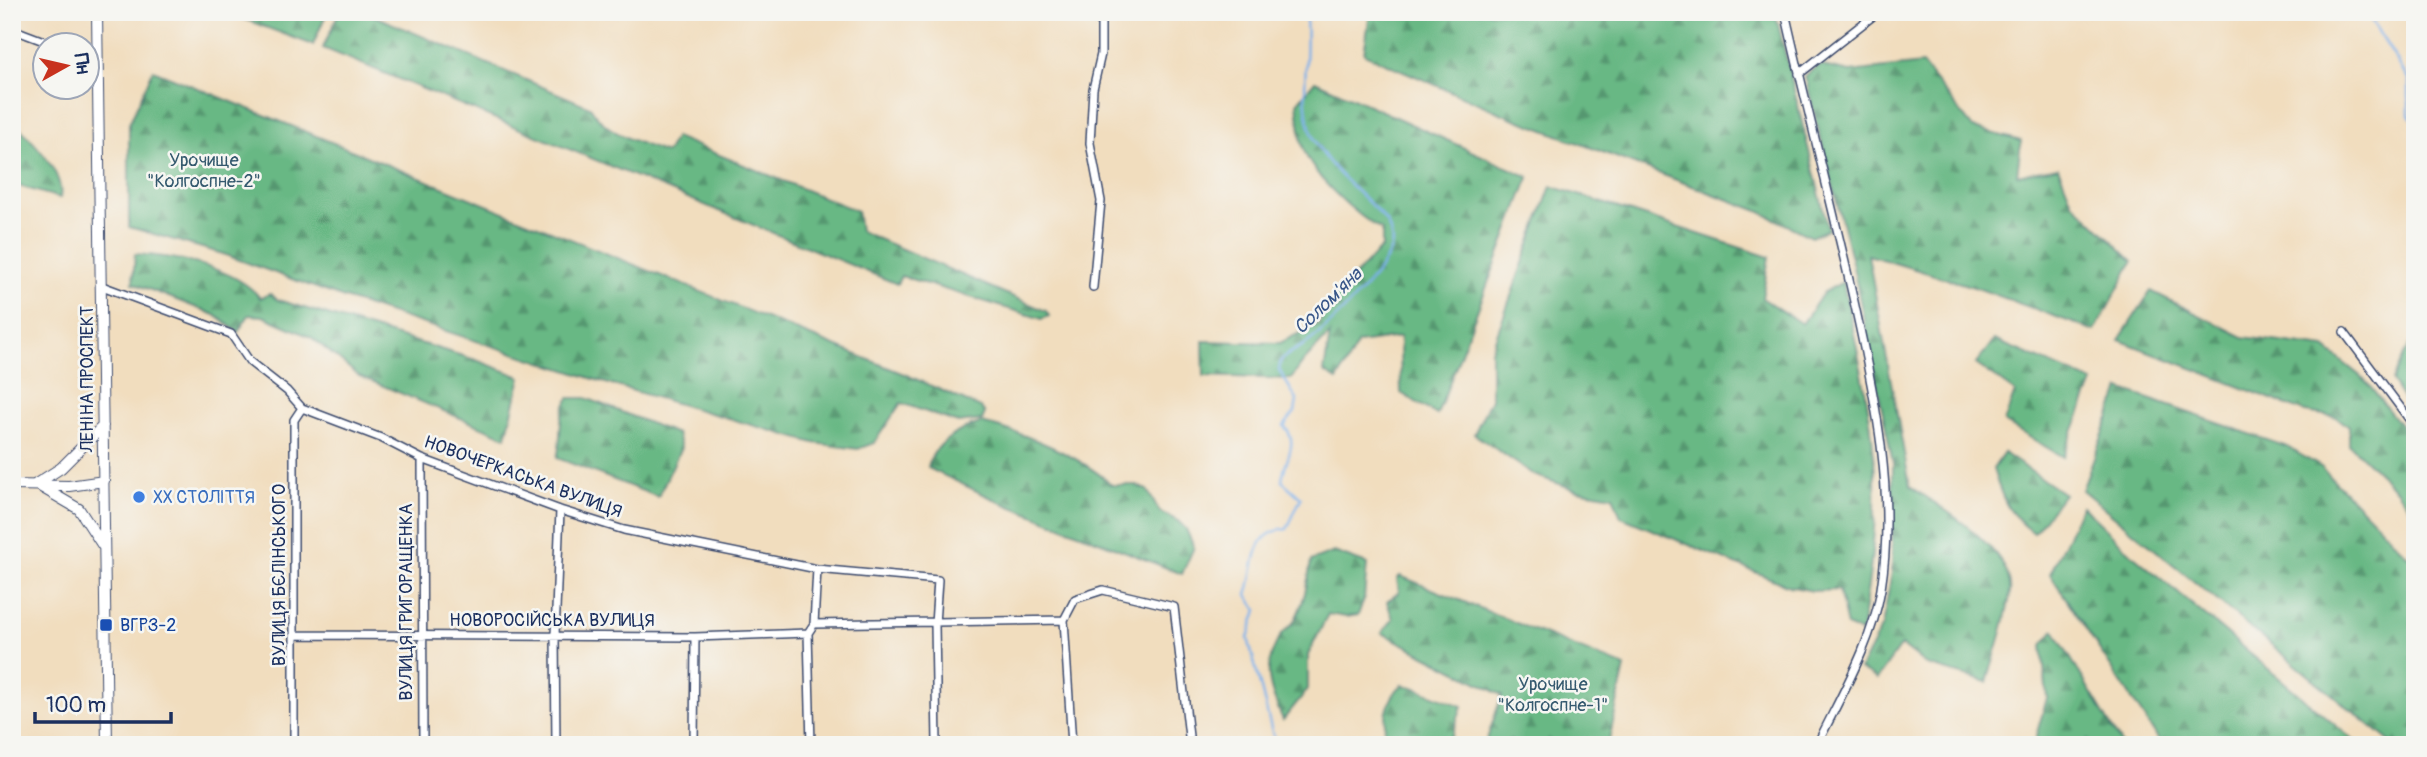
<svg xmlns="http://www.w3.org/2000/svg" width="2427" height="757" font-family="Pangolin,sans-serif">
<defs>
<pattern id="forest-firs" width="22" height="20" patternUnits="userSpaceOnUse" patternTransform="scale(1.75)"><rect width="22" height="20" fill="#68b884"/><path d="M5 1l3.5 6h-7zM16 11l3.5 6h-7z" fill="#55966f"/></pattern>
</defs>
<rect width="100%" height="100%" fill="#f6f6f2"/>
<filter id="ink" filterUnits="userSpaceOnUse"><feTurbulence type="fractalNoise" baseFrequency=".0143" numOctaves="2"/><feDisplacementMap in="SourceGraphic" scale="14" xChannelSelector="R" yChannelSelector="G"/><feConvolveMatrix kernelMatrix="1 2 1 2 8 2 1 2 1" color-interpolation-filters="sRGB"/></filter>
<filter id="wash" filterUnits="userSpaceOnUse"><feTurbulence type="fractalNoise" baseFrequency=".00686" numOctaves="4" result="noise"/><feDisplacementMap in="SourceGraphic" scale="28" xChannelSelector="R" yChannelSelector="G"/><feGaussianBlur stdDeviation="1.57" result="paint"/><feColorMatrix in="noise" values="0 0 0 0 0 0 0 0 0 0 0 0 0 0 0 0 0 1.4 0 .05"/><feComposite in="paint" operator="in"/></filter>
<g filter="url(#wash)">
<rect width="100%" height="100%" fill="#f1ddbe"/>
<path fill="url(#forest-firs)" stroke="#427471" stroke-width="2" d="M225 12H327L313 45Z
M339 12H365L590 107C607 135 636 141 666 153L675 137 857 211 860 231 1046 311 1049 316 1042 319 901 276 897 284 323 48Z
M1370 12H1775L1828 229 1811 237 1761 212 1510 117 1364 54Z
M1922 64 1973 128 2021 141 2017 175 2058 167 2072 202 2133 261 2095 331 1977 288 1868 255 1910 486C1940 507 2015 550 2010 593 2007 622 1995 653 1987 682L1927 665 1901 645 1877 679 1860 669 1882 626 1892 572 1893 463 1853 266 1805 76 1819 65 1850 72Z
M153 70 909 376 981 408 985 413 982 420 958 423 901 403 874 443 858 449 814 443 606 383 347 299 223 254 129 227V124Z
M1315 81 1529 177 1437 415 1401 393 1400 337 1358 343 1337 380 1324 372 1330 334 1304 361 1291 379 1204 376 1203 341 1280 343 1318 324 1344 287 1382 247V230C1357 216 1311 176 1303 147 1299 133 1299 118 1297 103Z
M12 120C30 138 65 172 60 198L12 184Z
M1551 186 1769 257 1762 298 1802 324 1824 292 1843 282C1856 346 1873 412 1875 478 1877 530 1869 581 1861 633L1847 626 1839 590 1813 591 1789 586 1621 517 1613 496 1577 490 1534 475 1474 434 1491 399V351Z
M135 254C172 256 236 267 260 298L270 294 278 300 476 360 521 377 506 437 359 376 311 337 263 316 249 315 238 332 215 315 133 283Z
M2151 291 2243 337 2325 348 2364 379 2415 444V516L2396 490 2349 444V427L2337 417 2305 412 2119 340Z
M1994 340 2093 382 2063 457 2004 422 2015 392 1976 364Z
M2410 344H2415V417L2392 381Z
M2120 389 2287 447 2321 467 2415 563V745H2394L2082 490Z
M569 398H586L677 434 681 448 658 497 557 458C563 437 556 419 569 398Z
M981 423C1023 432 1081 456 1112 485H1135L1147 490 1160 512 1178 521 1186 529 1194 547 1182 574 1000 502 928 468C931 446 960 428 981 423Z
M2004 453 2064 494 2034 533C2007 513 2003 501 1993 469Z
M2082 506 2134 556 2359 745H2162L2050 574Z
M1334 552 1367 564 1364 599 1358 615 1346 617 1328 614 1308 655V689L1283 720C1269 687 1260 666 1282 634 1285 630 1290 627 1293 623 1304 605 1308 581 1311 561Z
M1400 576 1625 667 1608 745H1485L1502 695 1382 633 1393 619 1387 602 1399 592 1397 579Z
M2054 630 2122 745H2037L2036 736 2047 698 2042 645Z
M1402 685 1413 687 1462 706 1451 737 1452 745H1385C1383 725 1386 698 1402 685Z"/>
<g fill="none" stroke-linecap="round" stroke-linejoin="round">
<path stroke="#7cb1ea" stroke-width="2.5" d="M2366 12 2409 80V115L2415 121
M1283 745 1278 744 1272 732 1248 638 1257 610 1247 595C1257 567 1249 532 1287 529L1301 498 1282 481C1283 462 1301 443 1284 426L1295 412 1297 400 1279 370 1281 360C1289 352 1298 349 1307 343 1328 328 1385 271 1391 248 1394 236 1388 222 1380 214 1359 191 1327 168 1314 138 1296 96 1312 55 1305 12"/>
</g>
</g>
<g filter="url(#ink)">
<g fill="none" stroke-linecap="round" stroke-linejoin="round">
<g stroke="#3b496c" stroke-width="10">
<path id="street" d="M1785 12C1807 110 1833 208 1855 306 1875 397 1896 495 1881 589 1872 644 1841 695 1817 745
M12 29 57 46
M1799 74 1878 12
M102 286 231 334 250 362 287 391 302 408 381 438 422 459 560 510 624 530 817 569 938 580 935 624 937 745
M1093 287 1101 201 1090 143 1093 89 1101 54V12
M2344 332 2415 427
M422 459 423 745
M1064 620 1072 745
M814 624 1064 620 1075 599 1103 590 1174 607 1190 745
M295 635 695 637 808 633
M294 745V420L302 408
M556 745 555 635 560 510
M694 745 695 637
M811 745 808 633 814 624 817 569"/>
</g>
<g stroke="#3b496c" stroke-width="12">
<path id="secondary" d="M97 12 107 745
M36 484 79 509 103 546
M36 484 61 468 103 426
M12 485 69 486 104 481"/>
</g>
<use href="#street" stroke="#fff" stroke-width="7"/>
<use href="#secondary" stroke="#fff" stroke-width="10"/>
</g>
</g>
<circle fill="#3f7fe0" stroke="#f6f6f2" stroke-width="2.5" cx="139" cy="497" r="7"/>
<rect fill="#1a4fb4" stroke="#f6f6f2" stroke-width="2.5" x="99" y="618" width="14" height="14" rx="3.5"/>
<g text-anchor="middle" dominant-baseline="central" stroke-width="5" stroke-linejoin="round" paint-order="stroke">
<g font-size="18" fill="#34596e" stroke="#f6f6f2">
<text x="204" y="160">Урочище<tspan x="204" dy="21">"Колгоспне-2"</tspan></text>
<text x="1553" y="684">Урочище<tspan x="1553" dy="21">"Колгоспне-1"</tspan></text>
</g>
<g font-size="18" fill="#1b2f5e" stroke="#f6f6f2">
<text transform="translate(87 379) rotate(-90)">ЛЕНІНА ПРОСПЕКТ</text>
<text transform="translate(523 477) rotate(20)">НОВОЧЕРКАСЬКА ВУЛИЦЯ</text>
<text transform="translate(279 575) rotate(-90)">ВУЛИЦЯ БЄЛІНСЬКОГО</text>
<text transform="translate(406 602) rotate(-90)">ВУЛИЦЯ ГРИГОРАЩЕНКА</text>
<text x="552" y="620">НОВОРОСІЙСЬКА ВУЛИЦЯ</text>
</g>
<g font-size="18" fill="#366cbe" stroke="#f6f6f2" text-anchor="start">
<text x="153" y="497">ХХ СТОЛІТТЯ</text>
</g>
<g font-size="18" fill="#164399" stroke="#f6f6f2" text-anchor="start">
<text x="120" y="625">ВГРЗ-2</text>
</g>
<g font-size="19" font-style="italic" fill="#385688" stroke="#f6f6f2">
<text transform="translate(1328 301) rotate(-44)">Солом'яна</text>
</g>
</g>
<rect width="2427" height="757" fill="none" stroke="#f6f6f2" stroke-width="42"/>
<g transform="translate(66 66) rotate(82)"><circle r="33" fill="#f6f6f2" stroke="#9ea6b7" stroke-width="2"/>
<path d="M0-5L12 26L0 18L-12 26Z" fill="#c8321e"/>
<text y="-10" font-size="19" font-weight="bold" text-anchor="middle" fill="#1b2f5e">Пн</text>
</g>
<path d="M35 712v10h136v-10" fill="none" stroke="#1b2f5e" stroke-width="3.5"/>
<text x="46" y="712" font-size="21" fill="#1b2f5e" stroke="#f6f6f2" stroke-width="5" paint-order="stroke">100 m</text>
</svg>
